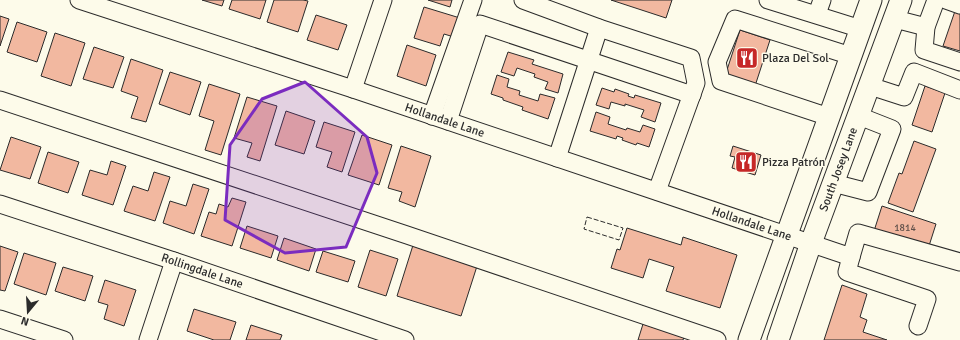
<svg xmlns="http://www.w3.org/2000/svg" width="960" height="340" font-family="Signika,sans-serif">
<rect width="100%" height="100%" fill="#fdfbea"/>
<path fill="#f2b8a0" stroke="#2b2b2b" d="M202 0H224L222 6Z
M232 0H266L260 19 229 9Z
M274 0H303L308 1 298 32 267 22Z
M428 0H452L450 7Z
M611 0H672L666 18Z
M424 7 460 18 454 37 444 34 440 46 414 38Z
M955 11 960 12V51L943 46Z
M316 15 347 25 338 50 307 40Z
M0 16 9 19 0 46Z
M17 22 47 32 37 62 7 52Z
M740 30 770 40 755 86 725 76Z
M55 33 85 43 71 86 41 76Z
M407 45 436 55 426 86 397 76Z
M94 47 124 57 113 88 83 79Z
M508 52 534 60 532 64 563 74 558 93 545 89 548 82 534 77 535 74 517 68 514 76 501 72Z
M131 59 163 70 146 122 131 118 138 97 121 91Z
M170 72 201 82 190 115 159 104Z
M497 75 509 79 507 87 520 91 519 95 538 101 540 94 555 98 548 119 522 110 523 107 503 100V98L491 94Z
M209 84 240 94 221 155 205 150 214 121 199 116Z
M925 86 945 93 932 132 912 125Z
M602 88 614 92 615 89 629 94 628 96 634 98 635 95 661 103 655 122 641 117 644 110 625 104V106L611 102 609 109 596 105Z
M247 97 277 106 260 161 247 157 252 143 234 138Z
M286 111 315 121 304 154 275 145Z
M596 112 610 117 608 124 626 130 627 128 640 132 643 125 655 129 649 147 637 143 636 145 622 140 623 138 617 136 616 139 590 131Z
M324 122 355 132 342 172 327 167 332 152 316 147Z
M362 135 392 145 379 185 348 175Z
M11 137 41 147 30 179 0 170Z
M914 141 936 149 913 212 888 203 899 173 902 174Z
M401 146 431 156 415 207 399 201 402 192 388 188Z
M733 146 761 155 755 175 732 168 735 157 730 156Z
M48 152 79 162 68 193 38 183Z
M111 161 126 166 113 205 82 195 90 170 107 175Z
M154 172 170 177 155 221 124 211 133 186 148 191Z
M193 184 209 189 194 234 163 223 170 201 186 206Z
M232 198 246 202 232 246 201 236 209 212 216 214 219 204 228 207Z
M882 206 936 224 928 249 874 231Z
M247 226 278 236 271 258 240 248Z
M627 228 681 245 683 237 737 255 720 308 666 291 674 267 649 259 643 278 611 268 617 249 620 250Z
M284 238 316 249 309 271 277 260Z
M414 242 478 263 461 316 397 296Z
M0 246 18 252 5 291 0 290Z
M370 250 398 259 386 296 358 287Z
M323 251 355 261 348 282 316 272Z
M24 253 56 263 46 295 14 284Z
M63 267 93 276 85 301 55 291Z
M105 280 136 290 124 326 104 319 108 305 98 302Z
M842 285 867 294 860 317 867 320 863 332 887 340H824Z
M194 309 236 322 230 340H214L187 331Z
M643 324 684 337 683 340H638Z
M251 325 282 335 280 340H246Z"/>
<g fill="none" stroke-linecap="round" stroke-linejoin="round">
<g stroke="#2b2b2b" stroke-width="19">
<g id="minor">
<path id="s1" d="M79 0 353 89 851 257 858 233 960 262"/>
<path d="M523 0 599 28 691 58 696 83 657 191"/>
<path d="M768 0 861 29"/>
<path d="M936 0 926 27 924 50 960 62"/>
<path d="M946 0 960 5"/>
<path d="M817 14 822 0"/>
<path d="M895 19 926 27"/>
<path d="M870 86 904 97 914 72 960 90"/>
<path d="M353 89 383 0"/>
<path d="M0 100 407 235 717 340"/>
<path d="M432 116 473 0"/>
<path d="M829 117 721 81 717 62 735 19 851 56"/>
<path d="M448 121 480 24 692 95"/>
<path d="M557 158 599 28"/>
<path d="M833 183 868 192 892 129 859 116"/>
<path id="s2" d="M0 204 174 261 405 340"/>
<path d="M851 257 847 272 927 299 918 326"/>
<path d="M0 319 64 340"/>
<path d="M148 340 174 261"/>
</g>
</g>
<g stroke="#2b2b2b" stroke-width="23">
<g id="major">
<path d="M749 340 871 0"/>
<path id="s3" d="M778 340 811 243 901 0"/>
</g>
</g>
<use href="#minor" stroke="#fdfbea" stroke-width="17"/>
<use href="#major" stroke="#fdfbea" stroke-width="21"/>
<path stroke="#2b2b2b" stroke-width="1" stroke-dasharray="5 2" stroke-linecap="butt" d="M587 217 623 228 619 240 584 229Z"/>
</g>
<path fill="#7b2cbf" fill-opacity="0.2" stroke="#7b2cbf" stroke-width="3" stroke-linejoin="round" d="M305 82 367 137 377 173 346 247 285 253 225 220 230 145 262 99Z"/>
<defs>
<g id="restaurant-square" transform="scale(1.15)"><rect x="-9" y="-9" width="18" height="18" rx="4" fill="#c62828" stroke="#fdfbea"/><path d="M-5-6h1v4h1v-4h1v4h1v-4h1v5L-1.5 .5V6h-2V.5L-5-1ZM5-6V6H3V1.5H1.5Q1.5-4 5-6Z" fill="#fff"/></g>
</defs>
<g fill-rule="evenodd">
<use href="#restaurant-square" x="747" y="58"/>
<use href="#restaurant-square" x="746" y="162"/>
</g>
<g text-anchor="middle" dominant-baseline="central" stroke-width="3" stroke-linejoin="round" paint-order="stroke">
<g font-size="10" fill="#5d4e48">
<text x="905" y="228">1814</text>
</g>
<g font-size="12" fill="#2b2b2b" stroke="#fdfbea" text-anchor="start">
<text x="762" y="58">Plaza Del Sol</text>
<text x="762" y="162">Pizza Patrón</text>
</g>
<g font-size="12" fill="#2b2b2b" stroke="#fdfbea">
<text stroke="none"><textPath href="#s1" startOffset="385">Hollandale Lane</textPath></text>
<text stroke="none"><textPath href="#s3" startOffset="181">South Josey Lane</textPath></text>
<text stroke="none"><textPath href="#s1" startOffset="709">Hollandale Lane</textPath></text>
<text stroke="none"><textPath href="#s2" startOffset="213">Rollingdale Lane</textPath></text>
</g>
</g>
<g transform="translate(28 312) rotate(198)" stroke="#fdfbea" stroke-width="3" paint-order="stroke">
<path d="M0-3L7 15L0 10L-7 15Z" fill="#2b2b2b"/>
<text y="-6" font-size="11" font-weight="bold" text-anchor="middle" fill="#2b2b2b">N</text>
</g>
</svg>
